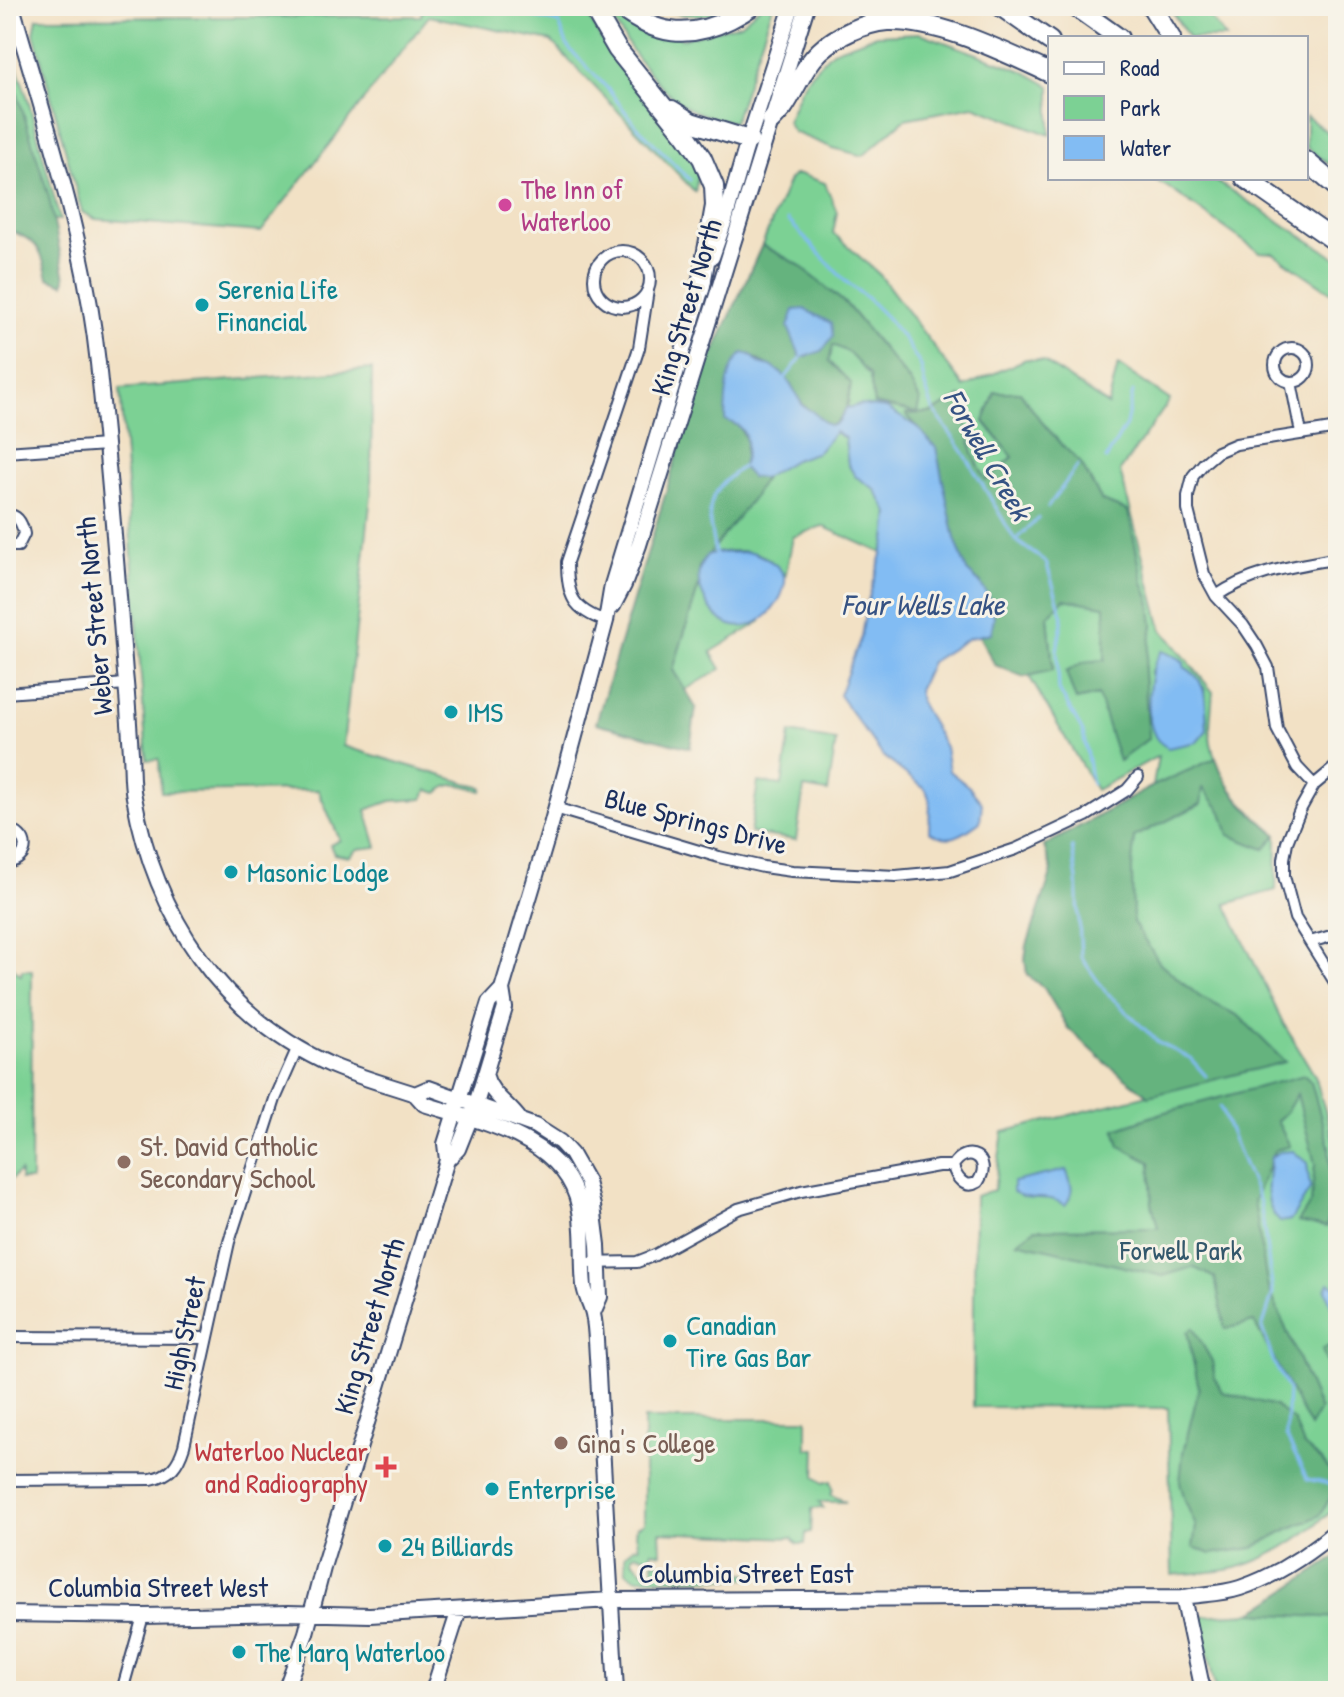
<svg xmlns="http://www.w3.org/2000/svg" width="1344" height="1697" font-family="'Patrick Hand',sans-serif">
<rect width="100%" height="100%" fill="#f7f3e8"/>
<filter id="ink" filterUnits="userSpaceOnUse"><feTurbulence type="fractalNoise" baseFrequency=".0125" numOctaves="2"/><feDisplacementMap in="SourceGraphic" scale="16" xChannelSelector="R" yChannelSelector="G"/><feConvolveMatrix kernelMatrix="1 2 1 2 8 2 1 2 1" color-interpolation-filters="sRGB"/></filter>
<filter id="wash" filterUnits="userSpaceOnUse"><feTurbulence type="fractalNoise" baseFrequency=".006" numOctaves="4" result="noise"/><feDisplacementMap in="SourceGraphic" scale="32" xChannelSelector="R" yChannelSelector="G"/><feGaussianBlur stdDeviation="1.8" result="paint"/><feColorMatrix in="noise" values="0 0 0 0 0 0 0 0 0 0 0 0 0 0 0 0 0 1.4 0 .05"/><feComposite in="paint" operator="in"/></filter>
<g filter="url(#wash)">
<rect width="100%" height="100%" fill="#f2e1c5"/>
<path fill="#7cd194" stroke="#4c8079" stroke-width="2" fill-rule="evenodd" d="M423 6H583L606 48 699 170 695 192 551 41 429 16 261 232 95 219 82 212 34 33 37 18 421 16Z
M605 6H611L682 39 740 24 761 6H773L734 122C714 118 692 113 676 100 646 76 624 39 605 6Z
M656 6H733C710 20 679 17 656 6Z
M1168 6H1204V10L1226 38H1189Z
M920 33 1023 71 1050 86V135L974 106 905 119 863 156 833 148 793 132 787 122 800 90 811 73 832 51 876 35Z
M6 35 28 99 60 220 6 219Z
M1306 116 1338 140V171L1306 147Z
M794 175H802L825 183 837 212 833 233 880 275 964 387 1026 359 1043 361 1108 405 1118 365 1170 400 1120 471 1162 629 1213 692C1212 708 1208 728 1211 743 1220 786 1246 808 1277 835L1276 890 1226 904 1283 1023 1315 1076 1338 1156V1505C1309 1533 1275 1557 1236 1568 1216 1573 1193 1573 1172 1575L1168 1408 973 1407 975 1196 994 1190 1003 1132 1148 1095 1068 1028 1033 963 1052 871 1044 846 1153 786 1158 756 1096 790 1029 676 1053 669 1048 616 1064 599 1105 606V660L1084 662 1067 673 1076 700 1098 695 1149 738 1144 674 1153 625 1150 601 1143 582 1128 511 1102 501 1080 462 1060 443 1040 420 1020 392H995L984 422 1013 457 985 480 973 454 961 397 931 413 906 414 917 427C889 410 880 402 846 408L849 401 829 361 833 344 848 352 870 376 874 404 916 412 920 400 910 381 846 304 799 265 762 245 789 180ZM1184 667 1205 689 1207 730 1151 724V671Z
M1150 178H1211L1338 259V297L1273 253 1259 252 1166 186Z
M372 369 371 495 343 746 483 788 482 791C465 786 452 779 438 793L427 790 423 799 391 801 366 810 377 847 358 849 349 857 334 854 330 845 340 840 318 790 161 792 159 759 147 760 120 389Z
M834 432 845 438 848 464 855 476 875 489 889 513 886 541 882 553 822 526 793 537 785 578C781 573 777 567 772 562 757 547 726 550 707 555L754 496 764 478 794 460 818 452Z
M699 585C711 615 728 635 762 621L711 652 721 669 685 690 673 670Z
M790 733 836 741 828 792 804 788 796 840 750 833 758 782 782 785Z
M6 961 21 975 22 970H32L31 1180H20V1171L6 1184Z
M644 1419H807V1449H816L815 1477 823 1483 831 1481 833 1489 831 1495 846 1502H819L823 1508 812 1509 811 1532 806 1533 805 1544H797L792 1538 660 1532 661 1553 652 1551 650 1557 636 1554 632 1556V1560L647 1575 654 1573 653 1562H661L662 1569H715L716 1573 720 1575 746 1573 755 1576 756 1579 635 1578 626 1571 625 1555 634 1547H639L636 1534 637 1527 644 1523Z
M1338 1556V1691H1216L1199 1616 1252 1613Z"/>
<path fill="#65b37e" stroke="#40716e" stroke-width="2" d="M6 56 49 197 65 278 64 284 48 278C39 245 39 242 6 229Z
M762 245 799 265 846 304 910 382 920 400 917 413 874 404 870 376 848 352 833 345 829 361 851 383C849 399 847 418 831 426 823 422 806 409 801 402 795 394 791 382 783 375 773 366 761 364 751 355L732 423 739 426 746 440 745 456 751 477 764 478 754 496 699 567V585L673 670 696 708 690 748 596 723 697 389Z
M995 392H1020L1040 420 1060 443 1080 462 1102 501 1128 511 1143 582 1150 601 1153 625 1144 674 1149 738 1119 761 1098 695 1076 700 1066 672 1084 662 1105 660V606L1064 599 1048 616 1053 670 1024 677 995 665 979 636 991 633 981 583 967 571 955 539 936 448 906 414 931 413 961 397 973 454 986 480 1013 457 984 421Z
M1216 758C1229 796 1248 810 1277 835L1264 849 1229 835 1222 812 1203 788 1201 804 1134 837 1132 869 1133 922 1160 963 1200 997 1239 1016 1285 1062 1149 1096 1106 1063 1068 1028 1044 988 1027 975 1025 959 1027 945 1052 871 1044 846 1153 786Z
M1304 1075 1311 1082 1329 1146 1332 1200 1327 1227 1298 1222 1311 1202 1315 1164 1297 1094 1287 1111 1277 1121 1290 1146 1275 1150 1254 1201 1267 1284 1320 1410 1310 1427 1254 1322 1225 1329 1215 1278 1193 1267 1163 1276 1017 1242 1035 1229 1158 1228 1152 1204 1150 1162 1120 1146 1115 1129 1162 1113Z
M1193 1328 1212 1361 1215 1378 1222 1392 1275 1406 1294 1421 1304 1446 1322 1461 1335 1478 1331 1497 1319 1516 1288 1529 1253 1548 1211 1554 1193 1547 1196 1526 1185 1501 1180 1482 1183 1453 1199 1388 1187 1332Z
M1334 1343 1338 1346V1396L1322 1350Z
M1338 1556V1618L1252 1613Z"/>
<path fill="#82bcf3" stroke="#4e76a8" stroke-width="2" d="M804 309 831 323 833 336 822 351 801 358 788 327 794 310Z
M743 353 751 355 759 363 771 366 786 377 803 406 813 412 825 423 831 426 839 422 846 408 861 405 886 408 917 427 936 448 955 539 967 571 980 583 990 599 994 617 991 633 969 638 931 662 918 690 920 702 945 747 949 771 968 786 982 803 980 822C962 835 950 845 929 831L930 801 926 790 883 756 839 695 861 637 866 607 886 541 889 514 875 489 855 476 848 464 845 438 835 432 818 452 794 460 764 478 751 477 742 467C746 456 751 435 738 426 735 423 729 422 725 420 726 397 725 368 743 353Z
M752 552C764 557 780 564 785 578 786 584 783 591 781 596 761 636 721 638 703 595 696 579 697 569 707 555L715 553Z
M1162 651 1179 658 1184 663V667C1210 680 1205 706 1207 730L1197 742 1168 748C1163 745 1157 741 1155 736 1144 715 1148 668 1162 651Z
M1293 1151 1307 1163 1310 1189 1291 1220 1280 1222C1262 1207 1268 1178 1271 1157L1280 1152Z
M1066 1170C1072 1184 1075 1193 1065 1205 1048 1193 1031 1203 1013 1192V1182Z
M1329 1283 1338 1288V1340L1332 1319 1335 1317 1326 1290Z"/>
<g fill="none" stroke-linecap="round" stroke-linejoin="round">
<path stroke="#82bcf3" stroke-width="3" d="M488 6 559 23 568 47 607 88 635 124 690 180
M788 220 845 281 867 298 887 318 904 339 921 366 925 386 933 409 964 453 1015 540 1046 562 1063 617 1057 650 1059 690 1083 732 1092 784
M786 377 801 358
M1106 459 1126 425 1133 392
M1048 507 1078 465
M1015 540 1039 518
M715 553C707 511 703 494 742 467
M1072 847 1077 880 1081 957 1105 991 1159 1043 1190 1058 1206 1076
M1220 1107 1260 1202 1273 1293 1262 1328 1274 1363 1288 1389 1286 1436 1307 1479 1338 1486"/>
</g>
</g>
<g filter="url(#ink)">
<g fill="none" stroke-linecap="round" stroke-linejoin="round">
<g stroke="#3b4a6d" stroke-width="14">
<path id="street" d="M594 279a28 28 0 1 1 56 0a28 28 0 1 1-56 0Z
M6 295 10 305 6 314
M1275 365a17 17 0 1 1 34 0a17 17 0 1 1-34 0Z
M1291 382 1301 433
M6 452 106 445
M6 515C18 514 22 523 24 534L18 546H6
M1216 596C1252 571 1296 566 1338 558
M606 621C573 610 567 596 567 562L639 348 648 290
M6 693 126 684
M1338 765 1314 785 1300 810 1287 842 1284 859V876L1295 918 1338 987
M1314 785 1297 767 1277 729 1268 667 1257 646 1243 625 1216 596 1204 574 1188 510V496L1193 476 1204 463 1217 452 1236 444 1338 428
M555 808 719 857 763 867 792 871 896 876 950 871 1016 849 1086 816 1127 790 1138 777
M6 830C31 833 31 860 6 863
M1310 942 1338 934
M583 1263 637 1262 655 1255 738 1209 801 1191 938 1166H953C966 1143 994 1158 978 1182 965 1190 956 1178 953 1166
M6 1337 207 1338
M6 1480 151 1479C171 1475 178 1465 184 1446L229 1242 275 1099 298 1047
M122 1691 143 1616"/>
</g>
<g stroke="#3b4a6d" stroke-width="18">
<path id="secondary" d="M12 6C46 124 85 240 98 363 109 466 117 569 125 673 128 700 129 727 131 753 132 768 131 783 134 797 155 915 221 1016 333 1066 359 1077 388 1085 415 1094L424 1104C481 1122 565 1138 579 1206 585 1232 581 1259 584 1285 585 1296 591 1304 593 1314 596 1327 596 1343 597 1357L616 1691
M712 257 725 220 745 151 792 6
M613 606 624 585 639 545 807 6
M485 1074C490 1095 508 1103 520 1120
M415 1094 429 1088 535 1126 560 1142 571 1154 587 1182 593 1206 598 1245 600 1297 593 1313
M447 1160 458 1149 476 1104 505 1008 502 989 551 825 606 621 612 585 704 281
M1183 1597 1203 1691
M6 1614 143 1616 288 1613 370 1615 610 1600 1183 1597C1201 1594 1222 1594 1240 1588 1276 1576 1309 1554 1338 1529
M285 1691 306 1633 324 1564 447 1160 445 1144 489 1003 502 989
M433 1691 459 1610"/>
</g>
<g stroke="#3b4a6d" stroke-width="22">
<path id="highway" d="M592 6 617 49 686 135 702 158 714 186 715 206 700 290
M618 6C655 35 689 40 730 19 738 15 745 11 752 6
M1000 6 1050 41
M1074 6 1119 38
M1151 6 1171 38
M672 110 691 122 749 140
M771 121C775 117 779 112 783 108 796 89 803 67 820 51 836 36 864 23 887 21 939 19 1004 52 1050 73
M1306 161 1338 188
M1245 178 1338 243"/>
</g>
<use href="#street" stroke="#fff" stroke-width="10"/>
<use href="#secondary" stroke="#fff" stroke-width="14"/>
<use href="#highway" stroke="#fff" stroke-width="18"/>
</g>
</g>
<circle fill="#d1479c" stroke="#f7f3e8" stroke-width="3" cx="505" cy="205" r="8"/>
<g fill="#0f9aa8" stroke="#f7f3e8" stroke-width="3">
<circle cx="202" cy="305" r="8"/>
<circle cx="451" cy="712" r="8"/>
<circle cx="231" cy="872" r="8"/>
<circle cx="670" cy="1341" r="8"/>
<circle cx="492" cy="1489" r="8"/>
<circle cx="385" cy="1546" r="8"/>
<circle cx="239" cy="1652" r="8"/>
</g>
<g fill="#8d6e63" stroke="#f7f3e8" stroke-width="3">
<circle cx="124" cy="1162" r="8"/>
<circle cx="561" cy="1443" r="8"/>
</g>
<path fill="#e0444e" stroke="#f7f3e8" stroke-width="3" d="M382 1455h8v8h8v8h-8v8h-8v-8h-8v-8h8z"/>
<g text-anchor="middle" dominant-baseline="central" stroke-width="6" stroke-linejoin="round" paint-order="stroke">
<g font-size="28" fill="#b23c85" stroke="#f7f3e8" text-anchor="start">
<text x="521" y="189">The Inn of<tspan x="521" dy="32">Waterloo</tspan></text>
</g>
<g font-size="28" fill="#0d838f" stroke="#f7f3e8" text-anchor="start">
<text x="218" y="289">Serenia Life<tspan x="218" dy="32">Financial</tspan></text>
<text x="467" y="712">IMS</text>
<text x="247" y="872">Masonic Lodge</text>
<text x="686" y="1325">Canadian<tspan x="686" dy="32">Tire Gas Bar</tspan></text>
<text x="508" y="1489">Enterprise</text>
<text x="401" y="1546">24 Billiards</text>
<text x="255" y="1652">The Marq Waterloo</text>
</g>
<g font-size="28" fill="#1b2f5e" stroke="#f7f3e8">
<text transform="translate(686 307) rotate(-73)">King Street North</text>
<text transform="translate(94 616) rotate(-95)">Weber Street North</text>
<text transform="translate(696 821) rotate(15)">Blue Springs Drive</text>
<text transform="translate(369 1326) rotate(-73)">King Street North</text>
<text transform="translate(184 1333) rotate(-78)">High Street</text>
<text x="746" y="1573">Columbia Street East</text>
<text x="158" y="1587">Columbia Street West</text>
</g>
<g font-size="28" fill="#785e54" stroke="#f7f3e8" text-anchor="start">
<text x="140" y="1146">St. David Catholic<tspan x="140" dy="32">Secondary School</tspan></text>
<text x="577" y="1443">Gina's College</text>
</g>
<g font-size="28" fill="#33586c" stroke="#f7f3e8">
<text x="1181" y="1250">Forwell Park</text>
</g>
<g font-size="28" fill="#be3a42" stroke="#f7f3e8" text-anchor="end">
<text x="368" y="1451">Waterloo Nuclear<tspan x="368" dy="32">and Radiography</tspan></text>
</g>
<g font-size="30" font-style="italic" fill="#355283" stroke="#f7f3e8">
<text transform="translate(988 454) rotate(60)">Forwell Creek</text>
<text x="923" y="604">Four Wells Lake</text>
</g>
</g>
<rect width="1344" height="1697" fill="none" stroke="#f7f3e8" stroke-width="32"/>
<rect x="1048" y="36" width="260" height="144" fill="#f7f3e8" stroke="#9fa5b1" stroke-width="2"/>
<rect x="1064" y="62" width="40" height="12" fill="#ffffff" stroke="#9fa5b1" stroke-width="2"/>
<text x="1120" y="76" font-size="24" fill="#1b2f5e">Road</text>
<rect x="1064" y="96" width="40" height="24" fill="#7cd194" stroke="#9fa5b1" stroke-width="2"/>
<text x="1120" y="116" font-size="24" fill="#1b2f5e">Park</text>
<rect x="1064" y="136" width="40" height="24" fill="#82bcf3" stroke="#9fa5b1" stroke-width="2"/>
<text x="1120" y="156" font-size="24" fill="#1b2f5e">Water</text>
</svg>
